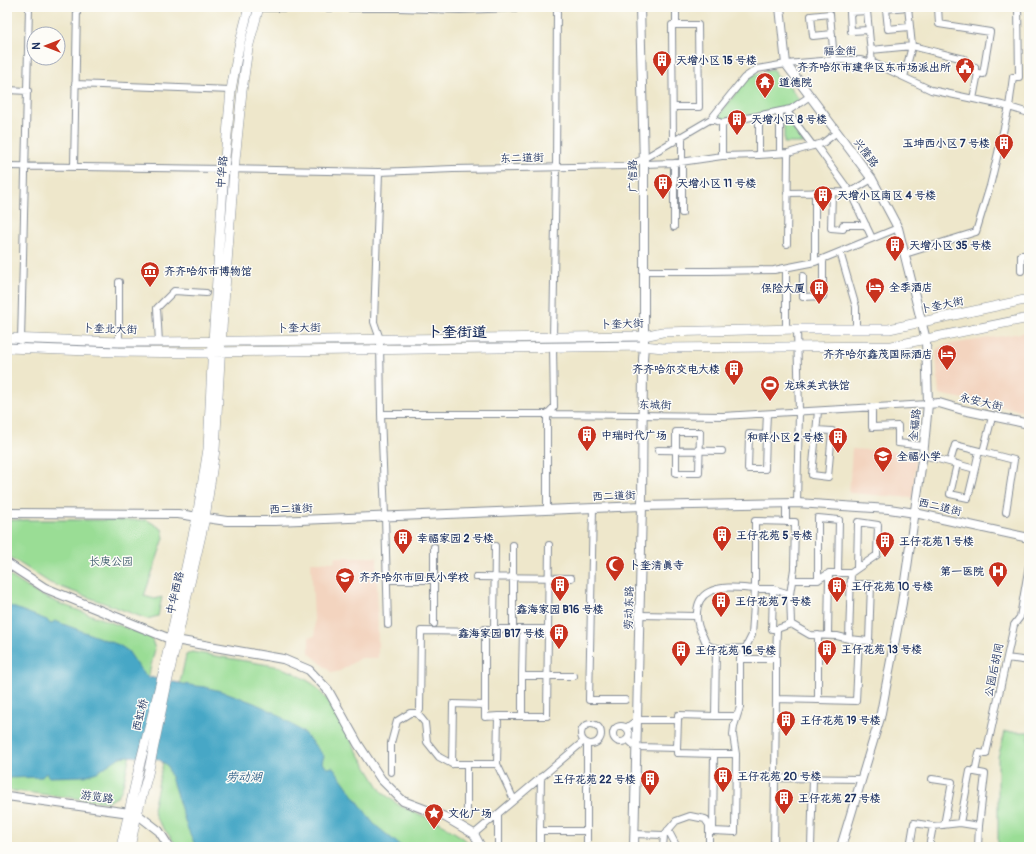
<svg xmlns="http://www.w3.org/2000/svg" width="1036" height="854" font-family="Pangolin,'LXGW WenKai TC',sans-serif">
<rect width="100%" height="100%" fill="#fdfcf7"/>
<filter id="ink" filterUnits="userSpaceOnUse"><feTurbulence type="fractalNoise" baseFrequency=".025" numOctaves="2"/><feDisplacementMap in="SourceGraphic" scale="8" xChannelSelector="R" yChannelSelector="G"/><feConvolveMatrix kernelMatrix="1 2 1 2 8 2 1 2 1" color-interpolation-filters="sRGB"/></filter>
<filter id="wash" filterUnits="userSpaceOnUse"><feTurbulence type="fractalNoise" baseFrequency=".012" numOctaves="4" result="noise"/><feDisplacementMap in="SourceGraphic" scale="16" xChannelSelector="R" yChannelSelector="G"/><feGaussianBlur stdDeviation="0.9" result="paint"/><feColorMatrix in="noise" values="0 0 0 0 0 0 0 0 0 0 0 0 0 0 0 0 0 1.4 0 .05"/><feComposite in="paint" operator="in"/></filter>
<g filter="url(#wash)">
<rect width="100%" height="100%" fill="#eee7cb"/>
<path fill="#f3d4bf" d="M1028 332 1029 412 939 394 938 384 936 351 938 348 945 345Z
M852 449 916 453 913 498 849 493Z
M335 557H377L378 658H360L340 671 332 673 309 653V637L315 636 311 562H335Z"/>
<path fill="#9add95" stroke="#5a867a" d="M773 69 777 78 783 77 800 101 789 107 751 116 722 120 721 118 720 114 746 80 753 75Z
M784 117 805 143H784Z
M7 520H147L162 529 164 538 144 596 155 599 162 597 158 616 147 619 50 583 7 555Z
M7 574 36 593 61 604 151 637 155 649 122 789 117 797 107 802 7 790Z
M192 652 275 666 293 672 313 684 332 705 355 748 382 792 400 806 440 823 463 838 474 847H176L174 842 156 818 153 809 186 655Z
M1005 732H1029V847H998V757Z"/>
<path fill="#47a7c6" stroke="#316b92" d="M7 605 47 620 50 624 55 621 119 645 128 651 143 673 148 677 189 685 205 687 228 693 254 703 274 712 304 733 324 756 322 762 327 768 333 767 374 824 402 847H196L187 827 167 765 158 759 128 756 120 757 97 772 84 776 49 777 46 773 42 777 7 778Z"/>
</g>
<g filter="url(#ink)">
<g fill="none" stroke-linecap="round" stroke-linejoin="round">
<g stroke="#848b94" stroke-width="8">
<path id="street" d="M676 7V25
M938 7 939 24 990 32 983 74 978 73
M886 9 888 29 909 27
M869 30 851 31 850 12 867 11 872 63
M832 34 813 36 811 16 830 14 834 60
M871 50 912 46 908 7 886 9V7
M904 77 912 46 964 59 963 64 975 67V72L978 73 973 99
M75 84 231 90
M7 90 28 91
M786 110 813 146
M780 112V153
M759 116V155
M711 119 722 123 791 109 810 96
M722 123V156L759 155 788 153 787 244
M682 136V213
M673 142 672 25H698L699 107H673
M816 145 850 192 872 238
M788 153 823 143 837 132
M674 163V227
M644 164 674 163 722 156
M7 166 224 169 379 172 453 169 628 166 643 159 711 119 744 78 757 69 786 64 834 60H860L876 64 931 90 1002 105 1029 113
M74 167 77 7
M379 172 374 322 380 339 381 414 385 516 388 625
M832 192 831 228 843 229V225H866
M787 193 850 192 872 179
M840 252 856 307V329
M905 254 976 232 990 186 1009 107 1013 77H1019L1018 7
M815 262V192
M786 268V330
M644 271H710L774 270 815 262 898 228
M1021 271V255H1027
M803 276V297L823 296V259
M797 329 799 412 797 503
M553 338 556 167 557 7
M21 341 29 7
M119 342V282
M159 342 157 308 174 291 206 293
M872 407V427L898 426V443L924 446
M381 414H547L723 416 928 404
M816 430 832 431 828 477 812 475 818 411
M676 432H700L699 473H676Z
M766 435 765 469H748L749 434 766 435 767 414
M658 450 722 451
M983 452 992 417
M923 455 975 469 979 451 1014 460 1006 512
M950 462 955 445 979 451
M957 464 950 494 968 498 975 469
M593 508 589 700H625
M547 510V414L554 407 553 347
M755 521 795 522 794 569 790 594 773 589H755Z
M786 522V503
M476 577 571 578
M387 580H434V624
M434 580V547
M793 580H818L829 573H851L877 555 878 525 858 522 857 568
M818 580V518L839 520 838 573
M639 615 696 616
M791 624 810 635 837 636 849 639 869 641 871 584H850
M494 629 495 546
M513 629V545
M777 629 791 624 790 594
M818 635V700L856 701 859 640
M828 635 829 573
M849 639 851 573
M716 648 715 716H737
M1007 658 1029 661
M740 659H776L777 629H772L773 589
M776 659V699L818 700
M522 676 523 629
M485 705 453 704 452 764H497
M498 716 485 717V629H548
M522 716V676H574
M581 734a10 10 0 1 1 20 0a10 10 0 1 1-20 0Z
M613 734a8 8 0 1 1 16 0a8 8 0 1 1-16 0Z
M626 728 637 720H678V715L715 716
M627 739 636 747 677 748V753L714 754
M677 748 678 720
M452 764 439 757 427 742 425 723 417 713 420 710 421 631 485 632
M467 764V814
M391 772V743L397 721 410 713H417
M975 772 979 753 986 754 1014 625 1020 617 1029 565
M541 777 540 831H587
M775 778 776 699
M932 779 952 782 944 825
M514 800 497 764 498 716H547L549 545
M498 814V847
M668 830 677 847
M540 831V847
M713 831 714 754H736L733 735 734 726 740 707V659L752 635 755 589C741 588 722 585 709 592 693 600 695 623 703 636 704 638 705 642 707 644 714 651 737 648 747 648
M474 834 584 741
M634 834 664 835 676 821 690 816 705 819 713 831 735 832 736 754
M587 847V743
M663 847 664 835
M709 847V825
M774 847 775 778 862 779
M811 847 813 778
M910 847 914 823 933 826
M929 847 933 826 960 823 979 826 985 774 970 771 960 823
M978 847 979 826"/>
</g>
<g stroke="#848b94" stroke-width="10">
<path id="secondary" d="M258 7H399L460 9 517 7
M780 7 786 64 872 179 898 228 926 340 928 404 924 446 902 603 880 718 841 847
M928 404 939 403 963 410 1029 424
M7 513 178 514 227 521H275L642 506 797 503 889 509 915 513 1029 538
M7 563 45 588 170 639 283 659 309 670 328 690 358 744 381 779 403 801 445 817 474 834 481 847
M7 796 137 814 159 831 169 847
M634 847 642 506 643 359 644 346V164L640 7"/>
</g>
<g stroke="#848b94" stroke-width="10">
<path id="primary" d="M7 338 119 342H159L644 336 662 332 797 329H889L1029 299
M7 348 118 352 206 353 212 352 644 346 663 348 892 346 1029 318
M121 847 140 763 163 673 197 517 208 449 213 342 224 169 231 90 239 46 249 7
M130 847 137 814 148 774 169 674 205 518 215 450 221 342 234 170 242 91 248 48 259 7"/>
</g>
<use href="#street" stroke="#fff" stroke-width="6"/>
<use href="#secondary" stroke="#fff" stroke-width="8"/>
<use href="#primary" stroke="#fff" stroke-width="9"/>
</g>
</g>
<defs>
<g id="building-pin" transform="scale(1)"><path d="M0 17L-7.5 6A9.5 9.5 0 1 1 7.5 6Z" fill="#c8321e" stroke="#fdfcf7"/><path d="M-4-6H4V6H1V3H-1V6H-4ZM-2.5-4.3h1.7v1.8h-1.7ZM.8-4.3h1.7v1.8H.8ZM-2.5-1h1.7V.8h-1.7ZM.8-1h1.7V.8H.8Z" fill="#fff"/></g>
<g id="civic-pin" transform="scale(1)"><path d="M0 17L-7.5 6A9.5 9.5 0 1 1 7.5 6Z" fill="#c8321e" stroke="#fdfcf7"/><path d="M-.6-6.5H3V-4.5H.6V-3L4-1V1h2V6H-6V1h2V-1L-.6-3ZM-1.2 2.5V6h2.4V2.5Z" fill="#fff"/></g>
<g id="temple-pin" transform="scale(1)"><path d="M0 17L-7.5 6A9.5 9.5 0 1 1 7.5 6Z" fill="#c8321e" stroke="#fdfcf7"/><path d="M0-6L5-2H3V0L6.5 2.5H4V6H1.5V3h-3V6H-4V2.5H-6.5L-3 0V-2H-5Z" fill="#fff"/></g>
<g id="museum-pin" transform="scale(1)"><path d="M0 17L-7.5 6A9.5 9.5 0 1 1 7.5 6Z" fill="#c8321e" stroke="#fdfcf7"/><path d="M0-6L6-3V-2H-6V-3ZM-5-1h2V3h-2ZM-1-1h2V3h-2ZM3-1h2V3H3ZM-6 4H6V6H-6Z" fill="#fff"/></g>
<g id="hotel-pin" transform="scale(1)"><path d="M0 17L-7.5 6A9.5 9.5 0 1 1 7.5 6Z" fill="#c8321e" stroke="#fdfcf7"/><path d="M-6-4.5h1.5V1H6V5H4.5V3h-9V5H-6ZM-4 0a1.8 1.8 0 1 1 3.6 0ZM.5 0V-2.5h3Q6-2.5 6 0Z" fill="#fff"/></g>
<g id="stadium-pin" transform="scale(1)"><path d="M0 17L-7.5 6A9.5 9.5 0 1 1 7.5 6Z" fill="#c8321e" stroke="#fdfcf7"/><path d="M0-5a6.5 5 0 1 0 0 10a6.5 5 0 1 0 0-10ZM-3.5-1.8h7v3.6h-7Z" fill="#fff"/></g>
<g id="school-pin" transform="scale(1)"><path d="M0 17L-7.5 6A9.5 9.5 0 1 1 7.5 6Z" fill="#c8321e" stroke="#fdfcf7"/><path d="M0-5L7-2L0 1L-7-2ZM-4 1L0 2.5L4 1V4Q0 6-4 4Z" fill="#fff"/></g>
<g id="mosque-pin" transform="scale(1)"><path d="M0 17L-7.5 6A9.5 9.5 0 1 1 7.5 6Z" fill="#c8321e" stroke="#fdfcf7"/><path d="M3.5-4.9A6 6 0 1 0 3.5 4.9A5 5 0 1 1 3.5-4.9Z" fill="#fff"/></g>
<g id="hospital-pin" transform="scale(1)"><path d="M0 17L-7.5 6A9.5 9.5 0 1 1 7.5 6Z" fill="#c8321e" stroke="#fdfcf7"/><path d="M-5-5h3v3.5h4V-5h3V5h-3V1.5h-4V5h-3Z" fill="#fff"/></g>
<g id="sight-pin" transform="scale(1)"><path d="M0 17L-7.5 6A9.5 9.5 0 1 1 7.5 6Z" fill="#c8321e" stroke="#fdfcf7"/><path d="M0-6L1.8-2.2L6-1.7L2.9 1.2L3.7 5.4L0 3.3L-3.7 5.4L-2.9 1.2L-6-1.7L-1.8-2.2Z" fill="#fff"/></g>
</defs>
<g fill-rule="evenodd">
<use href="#building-pin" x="662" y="60"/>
<use href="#civic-pin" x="965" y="67"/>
<use href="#temple-pin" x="765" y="82"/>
<use href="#building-pin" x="737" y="119"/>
<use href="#building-pin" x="1004" y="143"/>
<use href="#building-pin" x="663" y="183"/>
<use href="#building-pin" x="823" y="195"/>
<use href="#building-pin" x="895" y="245"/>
<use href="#museum-pin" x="150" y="271"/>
<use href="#hotel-pin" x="875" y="287"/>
<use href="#building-pin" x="819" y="288"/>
<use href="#hotel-pin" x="947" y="354"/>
<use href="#building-pin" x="734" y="369"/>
<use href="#stadium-pin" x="770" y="385"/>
<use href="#building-pin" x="587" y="435"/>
<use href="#building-pin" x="838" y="437"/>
<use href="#school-pin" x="883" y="456"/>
<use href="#building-pin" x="722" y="535"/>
<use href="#building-pin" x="403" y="538"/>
<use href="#building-pin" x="885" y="541"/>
<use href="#mosque-pin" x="615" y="565"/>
<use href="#hospital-pin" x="998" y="571"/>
<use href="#school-pin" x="345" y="577"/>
<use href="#building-pin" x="560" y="585"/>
<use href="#building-pin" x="837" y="586"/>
<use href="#building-pin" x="721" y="601"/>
<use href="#building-pin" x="559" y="633"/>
<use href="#building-pin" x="827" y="649"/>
<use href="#building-pin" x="681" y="650"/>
<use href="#building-pin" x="786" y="720"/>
<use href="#building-pin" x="723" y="776"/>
<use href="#building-pin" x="650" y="779"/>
<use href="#building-pin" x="784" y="798"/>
<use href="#sight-pin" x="434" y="813"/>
</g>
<g text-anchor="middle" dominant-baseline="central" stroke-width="3" stroke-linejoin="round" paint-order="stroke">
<g font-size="11" fill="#1b2f5e" stroke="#fdfcf7">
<text transform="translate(840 51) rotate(-1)">福金街</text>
<text transform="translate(866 153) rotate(53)">兴隆路</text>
<text transform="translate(522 158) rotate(-1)">东二道街</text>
<text transform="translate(222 172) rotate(-85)">中华路</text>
<text transform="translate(633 176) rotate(-91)">广信路</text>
<text transform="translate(942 305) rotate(-12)">卜奎大街</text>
<text transform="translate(622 324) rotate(-2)">卜奎大街</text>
<text transform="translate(299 328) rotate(-1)">卜奎大街</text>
<text transform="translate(110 329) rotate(2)">卜奎北大街</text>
<text transform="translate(981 402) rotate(13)">永安大街</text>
<text transform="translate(655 405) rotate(1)">东城街</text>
<text transform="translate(915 425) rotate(-84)">全福路</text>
<text transform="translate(614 496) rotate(-2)">西二道街</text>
<text transform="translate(940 507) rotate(13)">西二道街</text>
<text transform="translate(291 509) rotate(-2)">西二道街</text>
<text transform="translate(175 593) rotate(-77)">中华西路</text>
<text transform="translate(629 608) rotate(-89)">劳动东路</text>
<text transform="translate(994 670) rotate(-78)">公园后胡同</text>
<text transform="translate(140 715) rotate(-76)">西虹桥</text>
<text transform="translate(97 797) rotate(8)">游览路</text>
</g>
<g font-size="11" font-weight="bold" fill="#1b2f5e" stroke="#fdfcf7" text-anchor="start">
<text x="676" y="60">天增小区 15 号楼</text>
<text x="951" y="67" text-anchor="end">齐齐哈尔市建华区东市场派出所</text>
<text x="779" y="82">道德院</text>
<text x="751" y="119">天增小区 8 号楼</text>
<text x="990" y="143" text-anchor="end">玉坤西小区 7 号楼</text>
<text x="677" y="183">天增小区 11 号楼</text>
<text x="837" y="195">天增小区南区 4 号楼</text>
<text x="909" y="245">天增小区 35 号楼</text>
<text x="164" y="271">齐齐哈尔市博物馆</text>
<text x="889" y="287">全季酒店</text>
<text x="805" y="288" text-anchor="end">保险大厦</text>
<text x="933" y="354" text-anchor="end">齐齐哈尔鑫茂国际酒店</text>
<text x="720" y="369" text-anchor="end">齐齐哈尔交电大楼</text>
<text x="784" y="385">龙珠美式铁馆</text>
<text x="601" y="435">中瑞时代广场</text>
<text x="824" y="437" text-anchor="end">和祥小区 2 号楼</text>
<text x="897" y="456">全福小学</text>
<text x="736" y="535">王仔花苑 5 号楼</text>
<text x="417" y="538">幸福家园 2 号楼</text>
<text x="899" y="541">王仔花苑 1 号楼</text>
<text x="629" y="565">卜奎清真寺</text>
<text x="984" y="571" text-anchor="end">第一医院</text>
<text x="359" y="577">齐齐哈尔市回民小学校</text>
<text x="851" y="586">王仔花苑 10 号楼</text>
<text x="735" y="601">王仔花苑 7 号楼</text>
<text x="560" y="609" text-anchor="middle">鑫海家园 B16 号楼</text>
<text x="545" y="633" text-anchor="end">鑫海家园 B17 号楼</text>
<text x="841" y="649">王仔花苑 13 号楼</text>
<text x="695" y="650">王仔花苑 16 号楼</text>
<text x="800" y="720">王仔花苑 19 号楼</text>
<text x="737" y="776">王仔花苑 20 号楼</text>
<text x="636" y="779" text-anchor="end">王仔花苑 22 号楼</text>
<text x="798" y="798">王仔花苑 27 号楼</text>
<text x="448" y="813">文化广场</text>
</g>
<g font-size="11" fill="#3b5a6c" stroke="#fdfcf7">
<text x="111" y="561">长庚公园</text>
</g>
<g font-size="12" font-style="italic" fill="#2d5f88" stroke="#fdfcf7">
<text x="244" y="777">劳动湖</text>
</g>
<g font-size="15" font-weight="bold" fill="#1b2f5e" stroke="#fdfcf7">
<text x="457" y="332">卜奎街道</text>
</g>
</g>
<rect width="1036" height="854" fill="none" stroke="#fdfcf7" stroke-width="24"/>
<g transform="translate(46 46) rotate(270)"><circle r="19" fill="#fdfcf7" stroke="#a3aaba"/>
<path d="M0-3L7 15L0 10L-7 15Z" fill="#c8321e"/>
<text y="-6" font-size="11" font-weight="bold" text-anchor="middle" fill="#1b2f5e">N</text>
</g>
</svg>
